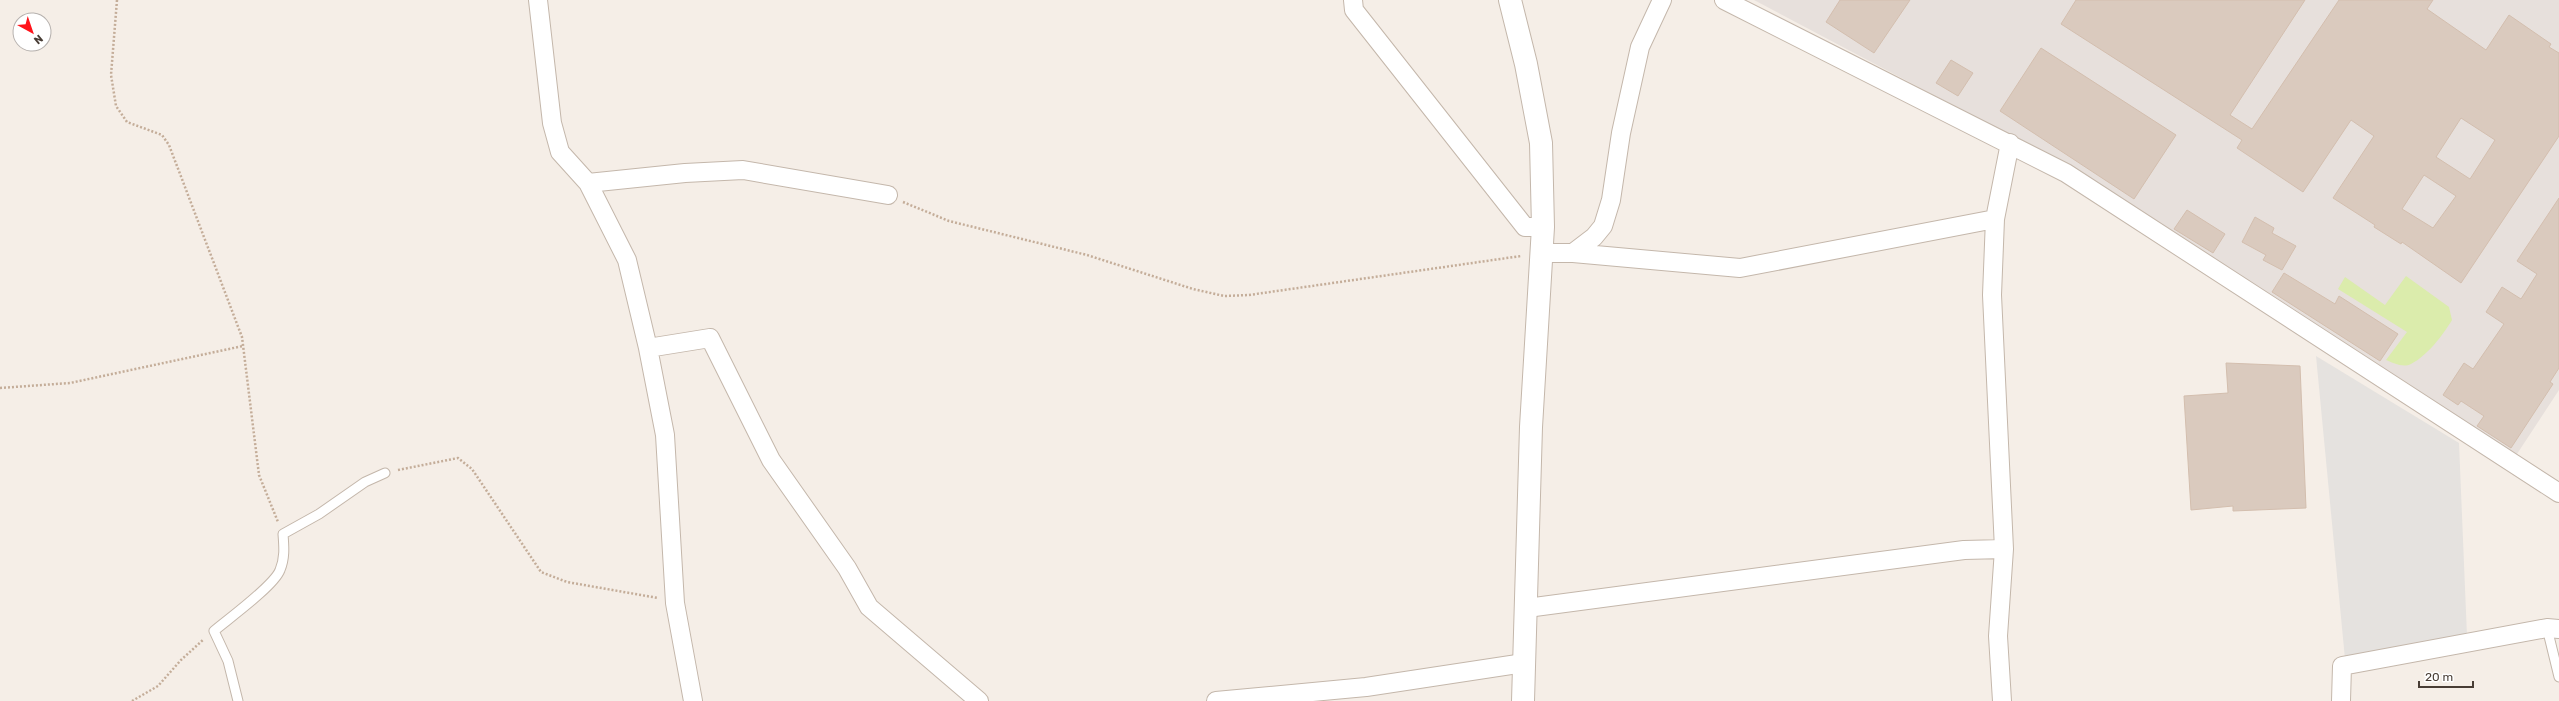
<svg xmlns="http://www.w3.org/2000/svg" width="2559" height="701" font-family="Rubik,sans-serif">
<rect width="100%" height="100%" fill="#f5eee7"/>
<path fill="#e7e0dc" d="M1754 0H2559V390L2515 457 2015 138Z"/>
<path fill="#dbecac" d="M2406 276 2449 307 2452 320C2443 335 2427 356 2411 364 2403 368 2393 363 2386 360L2407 332 2338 289 2345 277 2385 305Z"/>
<path fill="#e5e2df" d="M2316 356 2459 443 2467 636 2345 659Z"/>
<path fill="#dacabe" stroke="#d3beae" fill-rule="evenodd" d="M1840 0H1910L1874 53 1826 22Z
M2076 0H2305L2230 115 2252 129 2339 0H2433L2427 9 2486 50 2509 15 2551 44 2549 47 2559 53V136L2461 283 2402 242 2401 244 2374 227 2375 225 2333 198 2374 136 2351 120 2303 192 2237 148 2242 140 2061 24ZM2461 118 2495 140 2470 179 2436 157ZM2424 175 2456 196 2433 228 2402 209Z
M2041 48 2176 135 2134 199 2000 111Z
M1951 60 1973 73 1958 96 1936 83Z
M2559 198V368L2550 382 2553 384 2511 448 2477 426 2484 416 2461 401 2458 405 2443 395 2464 363 2473 369 2504 324 2486 312 2502 287 2521 299 2537 274 2517 261Z
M2187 210 2225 234 2213 253 2174 229Z
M2255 217 2274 228 2272 233 2296 246 2282 270 2263 260 2266 255 2242 242Z
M2284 273 2335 304 2339 296 2398 334 2380 361 2272 292Z
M2226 363 2300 366 2306 508 2233 511V506L2191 510 2184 396 2228 393Z"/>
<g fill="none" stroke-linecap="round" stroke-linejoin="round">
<g stroke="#c4b7ab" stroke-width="11">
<path id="service" d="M2547 628 2559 677
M238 701 228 661 214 631C228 619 274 586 280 570 285 558 284 547 283 534L319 514 365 482 385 473"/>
</g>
<g stroke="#c4b7ab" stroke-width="20">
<path id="minor" d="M538 0 552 123 560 152 588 183 627 260 648 348 665 435 675 603 693 701
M1353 0 1354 10 1525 227H1543
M1724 0 2066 173 2559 493
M588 183 685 173 743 170 888 195
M1541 253H1573L1594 237 1603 226 1611 200 1621 133 1640 47 1662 0
M1573 253 1740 268 1995 219
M648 348 710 338 771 460 847 568 869 607 979 701
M1527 608 1964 550 2004 549
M1216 701 1366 687 1524 663
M2002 701 1998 636 2004 549 1992 295 1995 219 2010 143
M2341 701 2342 666 2547 628 2559 629"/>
</g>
<g stroke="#c4b7ab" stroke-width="24">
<path id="tertiary" d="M1510 0 1526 64 1541 143 1543 227 1531 427 1523 701"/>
</g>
<path stroke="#c4ad99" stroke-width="2.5" stroke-dasharray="2 2" stroke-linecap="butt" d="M117 0 111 75 116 106 127 122 162 135 169 145 242 337 259 475 278 522
M903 202 949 221 1087 255 1193 289 1224 296 1249 295 1521 256
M0 388 70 383 243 346
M398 470 458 458 472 469 541 572 567 582 658 598
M132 701 158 686 181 660 204 639"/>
<use href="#service" stroke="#fff" stroke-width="9"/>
<use href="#minor" stroke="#fff" stroke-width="18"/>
<use href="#tertiary" stroke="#fff" stroke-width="22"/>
</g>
<g transform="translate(32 32) rotate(140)"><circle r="19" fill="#ffffff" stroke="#b6b1ae"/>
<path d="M0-3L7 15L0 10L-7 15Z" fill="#ff131a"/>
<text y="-6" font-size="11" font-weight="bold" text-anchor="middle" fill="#483d35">N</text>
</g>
<path d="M2419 681v6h54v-6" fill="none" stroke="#483d35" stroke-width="2"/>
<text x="2425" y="681" font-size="12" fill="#483d35" stroke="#ffffff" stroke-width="3" paint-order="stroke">20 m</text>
</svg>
